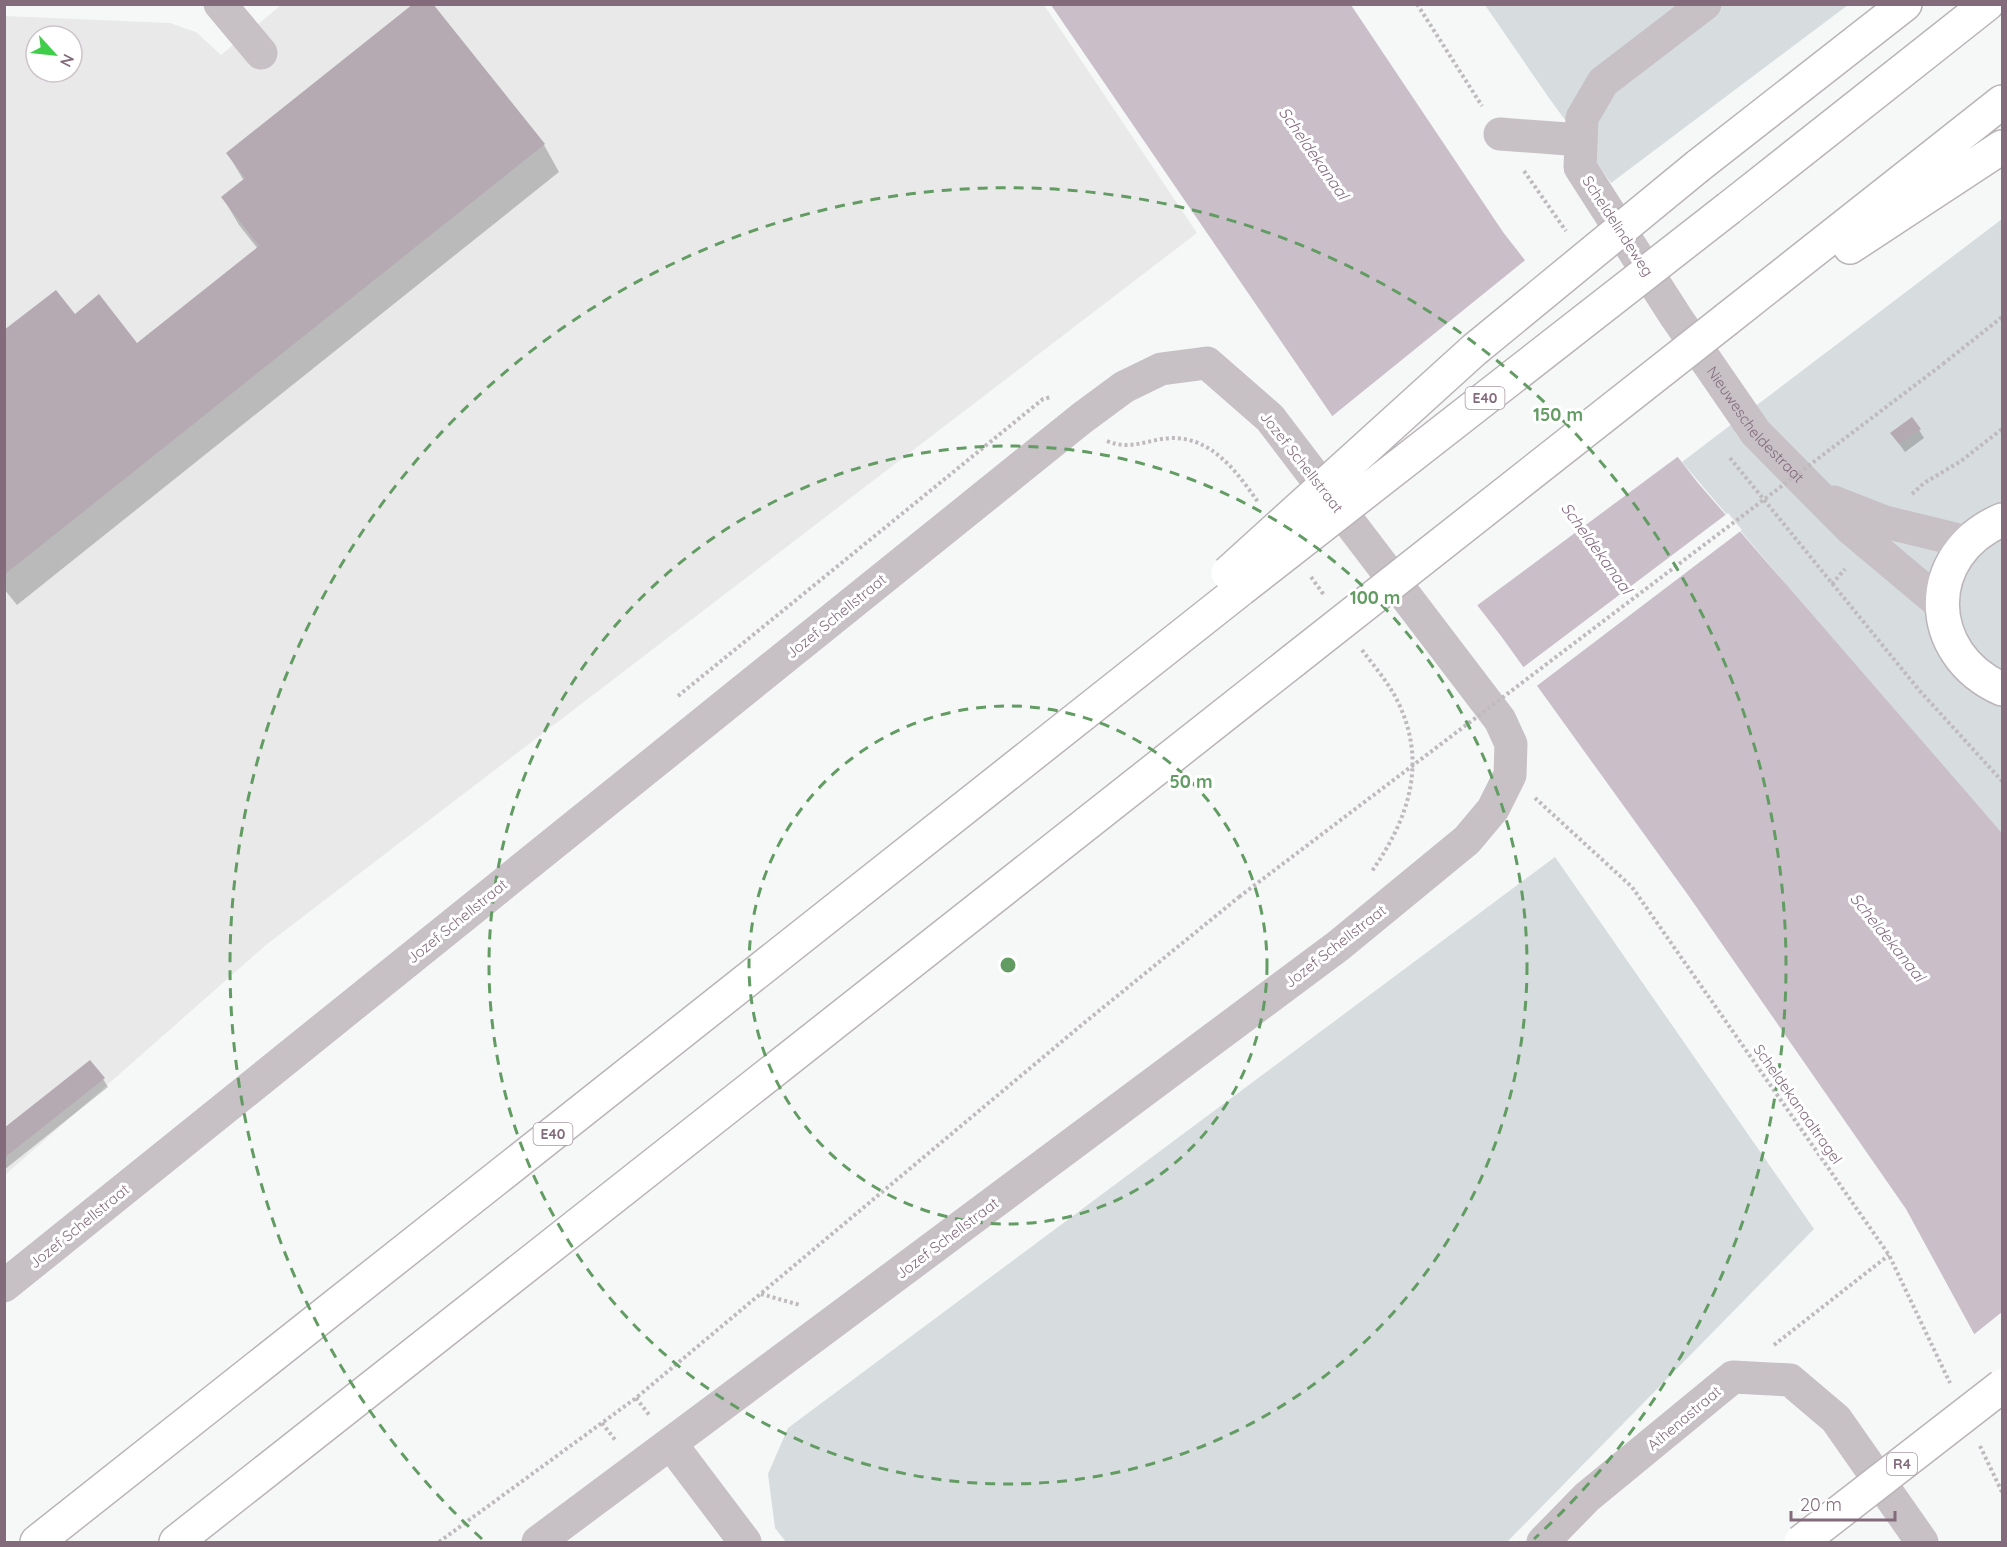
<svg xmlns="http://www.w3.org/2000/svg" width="2007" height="1547" font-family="Quicksand,sans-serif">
<rect width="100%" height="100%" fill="#f6f8f8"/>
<path fill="#e9e9e9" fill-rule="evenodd" d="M281 5H1044L1197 233 266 945 5 1175V16L170 23 196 32 221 55ZM36 36H72V72H36Z"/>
<path fill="#d7dcde" d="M1485 5H1848L1611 183 1549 98Z
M2002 219V833L1897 715 1682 462Z
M1555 857 1814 1229 1507 1542H786L775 1528 768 1474 788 1428Z"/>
<path fill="#cabfc9" d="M1051 5H1351L1503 232 1698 483 2002 833V1385L1906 1209 1688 895 1501 636 1339 426Z"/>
<path fill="#f6f8f8" d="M1528 258 1680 455 1475 607 1330 418Z
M1728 513 1742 530 1534 688 1521 669Z
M2002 1312V1388L1972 1336Z"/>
<path fill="#0003" d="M431 4 544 145 559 172 17 605 4 589V332L75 316 137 345 258 249 239 225 223 198 244 181 228 154Z
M1919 430 1924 438 1905 452 1897 441Z
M103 1079 108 1087 4 1170V1130Z"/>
<path fill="#b5aab2" d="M413 4H433L545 144 4 575V330L56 290 75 314 99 294 137 343 259 246 221 197 245 178 226 153Z
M1912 417 1921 429 1899 444 1890 433Z
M90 1060 105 1078 4 1158V1128Z"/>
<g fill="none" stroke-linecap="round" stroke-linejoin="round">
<g stroke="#bbb4b9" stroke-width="36">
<path id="major" d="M2002 520C1922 554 1923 654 2002 689"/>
</g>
<g stroke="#bab4b8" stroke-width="36">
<path id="highway" d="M1698 166 1905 4
M1729 208 1987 4
M1850 247 2002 147
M1727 319 2002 102
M37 1542 1241 589
M176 1542 1294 660"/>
</g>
<path stroke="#bfbabe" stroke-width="4" stroke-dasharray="3 3" stroke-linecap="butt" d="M1417 4 1482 106
M1524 171 1566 231
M1943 364 2002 317
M1107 441C1130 451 1149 439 1171 438 1212 437 1237 472 1258 502
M1730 458 1919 690 2002 781
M1912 494 1924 483 1961 461 2002 429
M1311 577 1324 595
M1832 584 1845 569
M1362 650C1374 666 1388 682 1397 700 1428 762 1409 818 1372 871
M678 696 1043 399 1051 397
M1535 798 1632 887 1889 1255 1950 1383
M761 1294 800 1305
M1774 1345 1889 1255
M636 1398 650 1416
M602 1423 616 1441
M1980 1446 2002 1492
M439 1542 636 1398 1084 1023 1239 897"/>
<g stroke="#c7c0c5" stroke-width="33">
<path d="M220 4 261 53"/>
<path id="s1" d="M1705 4 1603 82 1582 118 1580 167 1676 317 1756 433 1849 527 1942 605"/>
<path d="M1500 134 1581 140"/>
<path d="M1834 502 1885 522 1967 542"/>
<path d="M4 1286 1082 418 1124 387 1161 369 1207 363 1270 418 1500 720 1511 744 1510 775 1493 809 1467 840 1338 946 538 1542"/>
<path d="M671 1444 745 1542"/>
<path d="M1543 1542 1587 1497 1733 1377 1790 1380 1836 1419 1922 1542"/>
</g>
<use href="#major" stroke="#fff" stroke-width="33"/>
<use href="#highway" stroke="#fff" stroke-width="33"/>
<g stroke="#bab4b8" stroke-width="36" stroke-linecap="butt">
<path id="highway-bridge" d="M1228 573 1474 350 1698 166
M1241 589 1729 208
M1294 660 1727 319
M1801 1542 2002 1386"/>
</g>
<path stroke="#bfbabe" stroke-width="4" stroke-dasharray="3 3" stroke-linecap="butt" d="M1239 897 1943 364"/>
<use href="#highway-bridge" stroke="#fff" stroke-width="33"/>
</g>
<g fill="none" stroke="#629c63" stroke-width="3" stroke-dasharray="10 8">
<circle cx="1008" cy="965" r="259"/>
<circle cx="1008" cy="965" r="519"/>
<path d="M482 1539A778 778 0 1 1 1534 1539"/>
</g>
<g text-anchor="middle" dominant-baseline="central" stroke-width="6" stroke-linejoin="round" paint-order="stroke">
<g fill="#fff" stroke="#a897a3" stroke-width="1.5">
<rect x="1465.5" y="387" width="39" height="22" rx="4.5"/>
<rect x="533.5" y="1123" width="39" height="22" rx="4.5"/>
<rect x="1887" y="1453" width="30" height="22" rx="4.5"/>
</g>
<g font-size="14" font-weight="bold" fill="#836b7c">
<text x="1485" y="398">E40</text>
<text x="553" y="1134">E40</text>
<text x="1902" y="1464">R4</text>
</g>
<g font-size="15" fill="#836b7c" stroke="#fff">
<text transform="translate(1618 226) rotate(57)">Scheldelindeweg</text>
<text stroke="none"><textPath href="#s1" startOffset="531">Nieuwescheldestraat</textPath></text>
<text transform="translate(1302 462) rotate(52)">Jozef Schellstraat</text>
<text transform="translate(836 616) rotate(-39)">Jozef Schellstraat</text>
<text transform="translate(457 921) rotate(-39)">Jozef Schellstraat</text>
<text transform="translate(1335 946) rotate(-38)">Jozef Schellstraat</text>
<text transform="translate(1798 1104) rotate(55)">Scheldekanaaltragel</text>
<text transform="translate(79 1226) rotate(-39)">Jozef Schellstraat</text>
<text transform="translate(947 1238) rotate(-37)">Jozef Schellstraat</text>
<text transform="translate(1684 1418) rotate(-40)">Athenastraat</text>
</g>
<g font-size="16" font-style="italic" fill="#856c82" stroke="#fff">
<text transform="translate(1314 153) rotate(55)">Scheldekanaal</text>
<text transform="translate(1597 548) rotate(54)">Scheldekanaal</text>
<text transform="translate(1888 937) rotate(51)">Scheldekanaal</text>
</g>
</g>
<circle cx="1008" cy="965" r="9" fill="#629c63" stroke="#fff" stroke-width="3"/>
<g font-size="18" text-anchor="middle" font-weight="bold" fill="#629c63" stroke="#fff" stroke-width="6" stroke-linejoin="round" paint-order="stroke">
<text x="1558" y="421">150 m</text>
<text x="1375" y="604">100 m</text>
<text x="1191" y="788">50 m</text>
</g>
<rect width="2007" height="1547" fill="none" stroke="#836b7c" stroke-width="12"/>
<g transform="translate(54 54) rotate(117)"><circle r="28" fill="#ffffff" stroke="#cdc4cb" stroke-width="1.5"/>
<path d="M0-4.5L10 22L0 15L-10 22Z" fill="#40ce4a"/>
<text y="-9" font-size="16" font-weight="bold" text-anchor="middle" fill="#836b7c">N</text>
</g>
<path d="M1791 1511v9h104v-9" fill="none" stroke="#836b7c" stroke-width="3"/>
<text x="1800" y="1511" font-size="18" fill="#836b7c" stroke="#ffffff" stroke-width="4.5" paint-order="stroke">20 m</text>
</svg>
